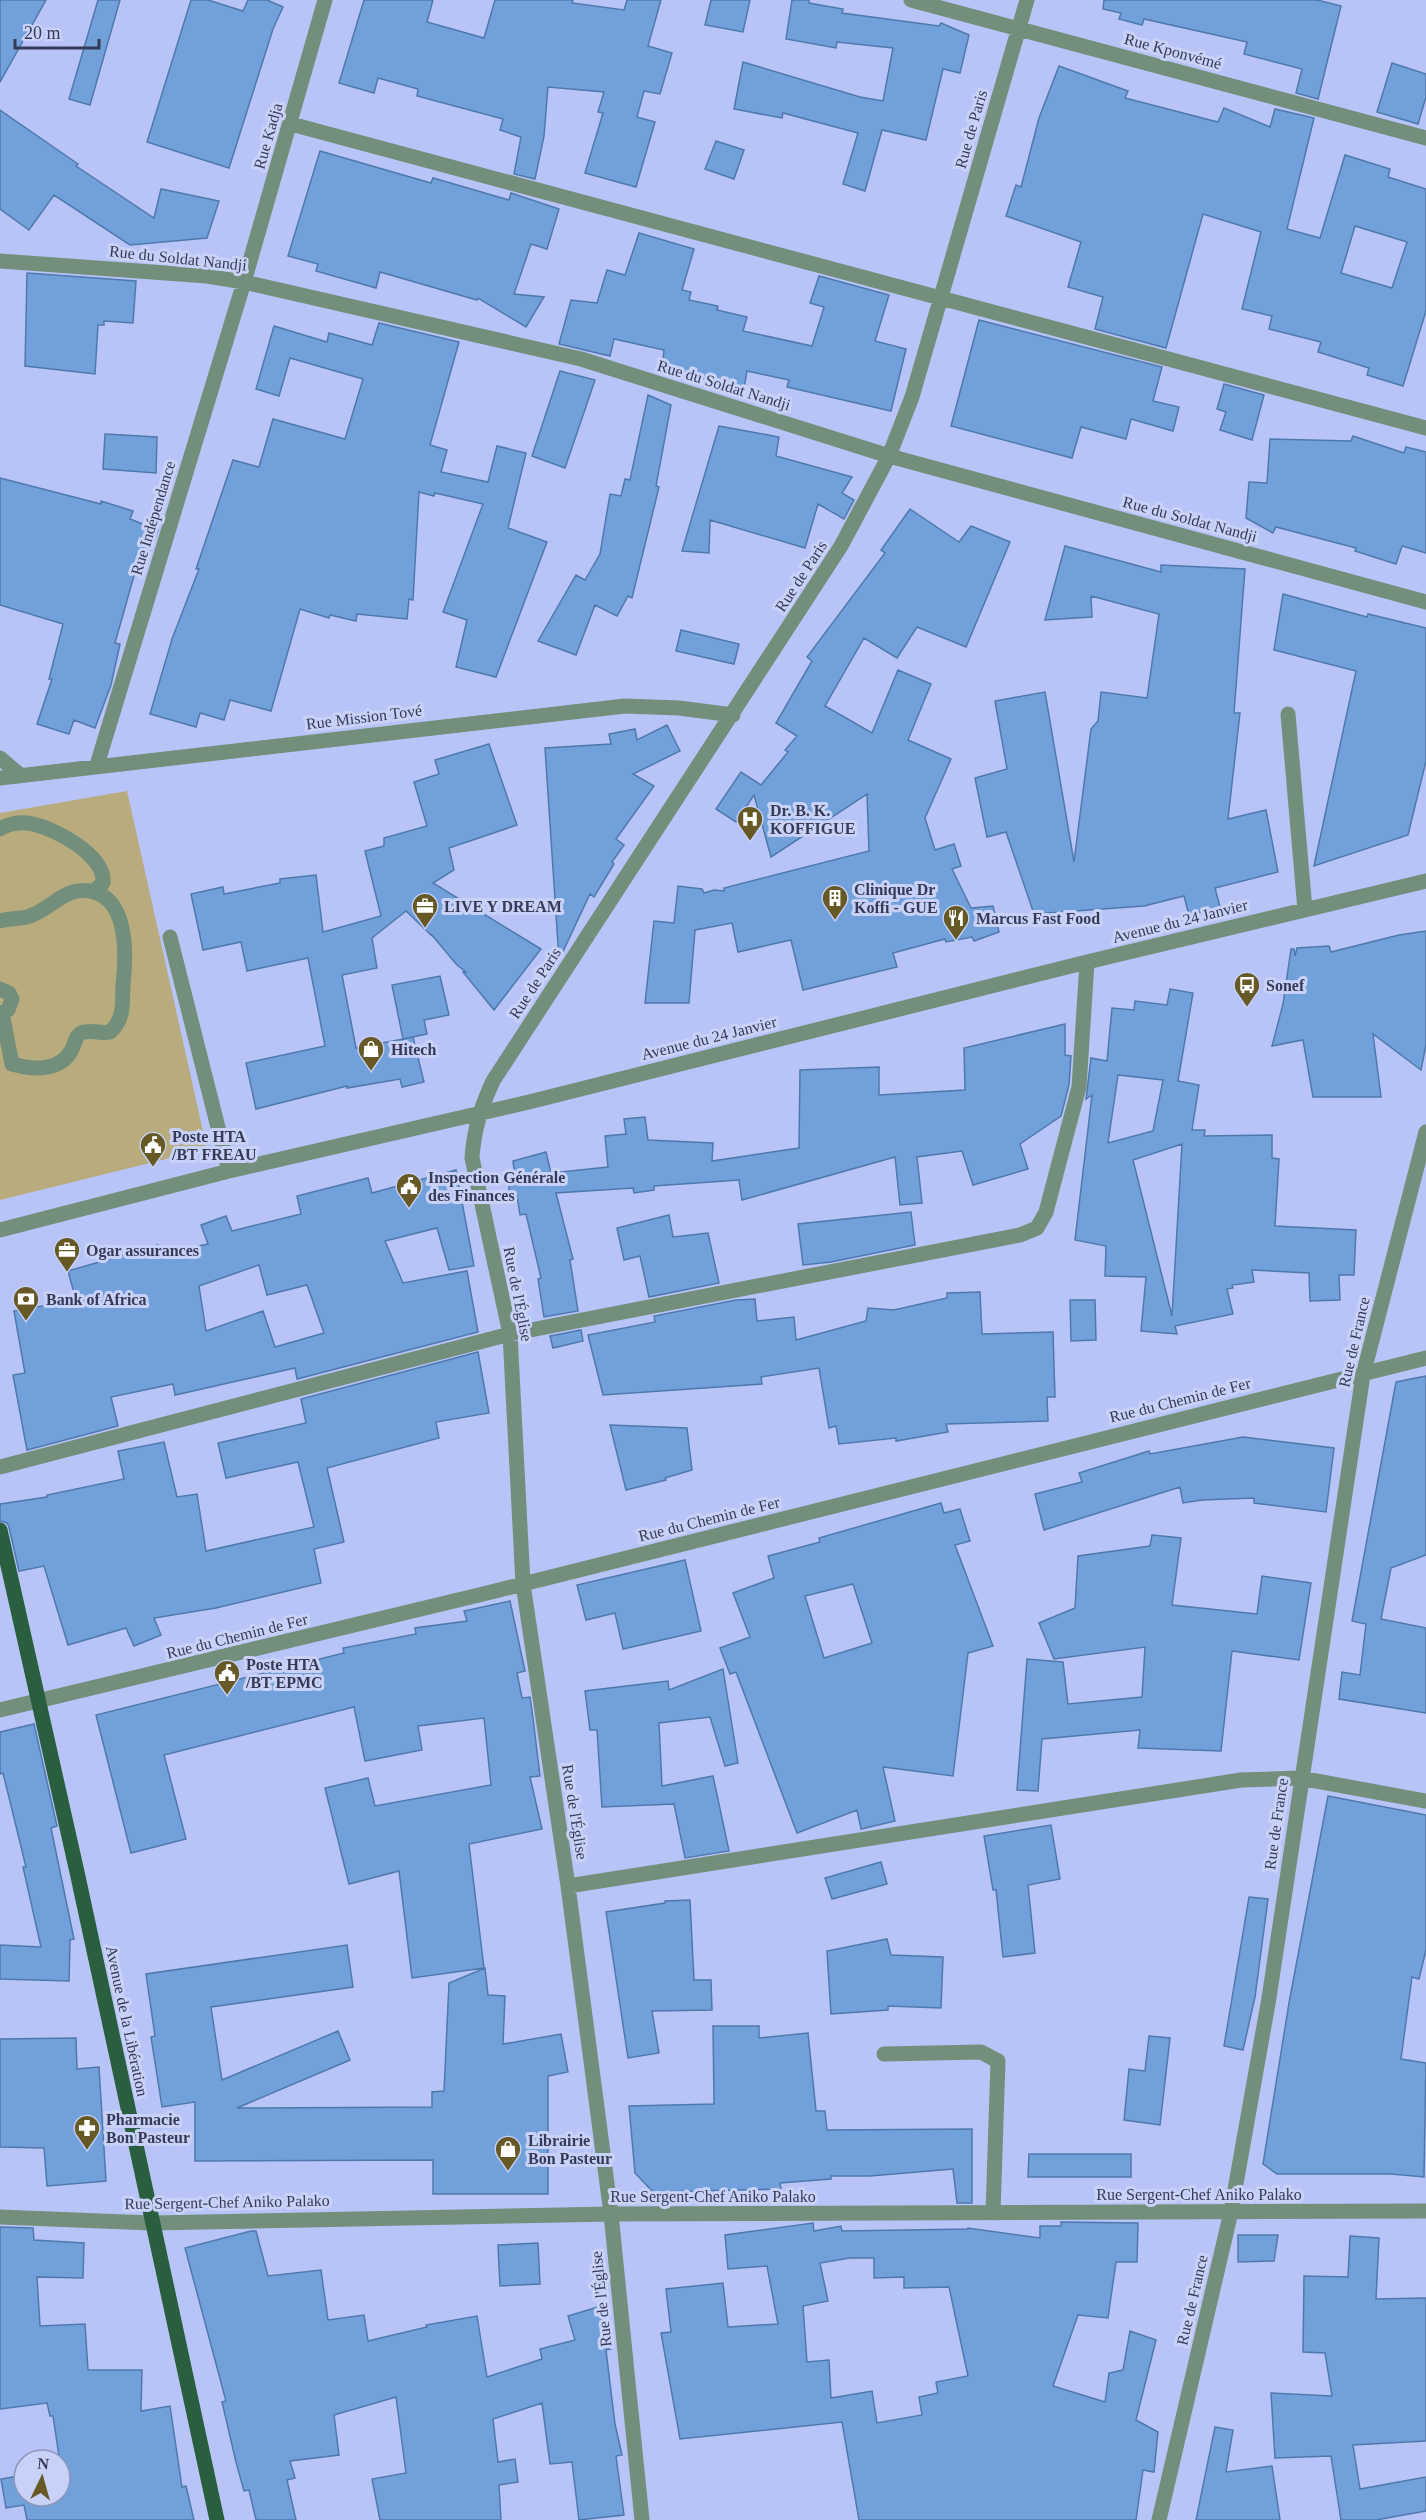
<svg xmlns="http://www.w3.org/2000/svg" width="1426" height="2520" font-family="Georgia,serif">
<rect width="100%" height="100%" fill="#b8c4f8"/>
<path fill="#b8ac7e" d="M127 791 207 1149 0 1200V813Z"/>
<path fill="#71a0db" stroke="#4f79ad" stroke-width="1.5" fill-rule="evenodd" d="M0 0H46L0 82Z
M98 0H120L90 105 69 99Z
M191 0H208L243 11 248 0H267L283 7 273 29 229 168 147 142Z
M364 0H433L427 22 484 38 495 0H573L572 3 624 10 627 0H661L648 46 672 53 660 94 644 91 637 117 655 122 636 187 585 173 603 113 598 112 604 92 548 87 544 136 535 179 514 174 521 137 500 130 503 119 417 96 418 89 378 78 374 93 339 83Z
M711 0H750L743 32 705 25Z
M792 0H809V3L843 9 842 13 939 26 941 23 969 35 960 73 943 69 926 140 882 130 865 191 843 184 858 133 783 113 782 118 734 109 743 62 860 97 883 101 893 48 837 42 836 48 786 39Z
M1104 0H1317L1341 6 1318 99 1296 93 1302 69 1244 54 1247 42 1144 19 1142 25 1119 19 1121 13 1103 9Z
M1392 63 1426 74V97L1418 124 1377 112Z
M1059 66 1128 91 1125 98 1218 122 1224 108 1270 127 1275 109 1314 118 1287 229 1320 238 1345 155 1390 169 1388 177 1426 189V311L1403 386 1367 375 1369 368 1318 352 1321 342 1269 329 1272 316 1242 309 1261 232 1203 214 1166 348 1095 329 1103 297 1068 287 1081 242 1006 216 1016 185 1021 187 1039 118ZM1355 226 1407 242 1392 288 1341 273Z
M0 110 78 164 76 166 154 218 161 189 219 201 207 238 130 245 54 195 29 230 0 209Z
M716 141 744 150 734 179 705 169Z
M320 151 431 183 433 178 509 200 511 193 559 209 547 249 531 244 514 294 544 297 526 327 478 298 477 300 380 272 376 288 316 271 318 264 288 256Z
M639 233 694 249 682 290 691 292 689 300 718 306 717 310 747 317 743 331 812 346 824 307 810 303 819 276 889 295 875 341 906 349 891 411 787 387 789 380 747 371 744 388 662 369 664 350 614 339 610 356 559 344 571 300 597 303 607 270 625 275Z
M27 273 136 281 133 323 104 321V325H98L95 374 25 366Z
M979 320 1162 367 1153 401 1179 407 1173 431 1131 419 1126 439 1081 427 1072 458 951 426Z
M379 323 459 342 430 445 447 450 441 472 488 482 497 446 526 453 508 528 547 542 496 677 456 667 467 620 443 612 483 504 435 493 434 496 419 492 413 600 409 599 407 619 357 614 356 621 330 615 329 618 300 609 271 711 230 700 224 720 200 713 196 727 150 714 172 639 199 569H196L233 460 259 467 273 419 345 439 363 379 290 358 279 396 256 389 274 326 327 342 329 333 372 345Z
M560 371 595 380 565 468 532 456Z
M1224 384 1264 395 1252 440 1220 430 1226 412 1217 409Z
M648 395 671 405 656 486 659 487 632 598 628 596 617 616 595 605 576 655 538 641 576 575 585 580 600 554 610 494 621 496 625 479 630 480Z
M719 426 779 437 776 456 852 477 842 493 854 500 844 519 818 504 805 548 710 520 709 553 682 551Z
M105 434 157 437 156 473 103 469Z
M1353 436 1404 453 1406 447 1426 452V553L1402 546 1396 564 1355 551 1356 548 1276 527 1273 533 1246 518 1249 482 1267 483 1270 439 1351 441Z
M0 478 101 504V501L133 511 130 519 158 530 149 554 141 551 115 643 120 644 111 685 95 728 74 720 69 734 37 724 52 679H49L63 624 0 605Z
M910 509 959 542 971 526 1010 542 966 647 917 627 897 658 864 638 825 706 872 733 898 670 931 684 908 740 951 759 925 818 935 850 954 844 961 866 952 869 971 908 993 906 999 932 974 941 972 937 946 942 945 939 893 953 897 967 803 990 791 940 738 952 732 923 695 930 689 1003H645L654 921 674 923 678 886 702 889 704 893 714 890 724 891V888L869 851 867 794 771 857 754 795 736 822 716 809 741 772 761 785 788 752 785 750 797 736 776 723 812 661 807 657 885 553 881 550Z
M1065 546 1161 572V565L1245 569 1234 713H1240L1228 819 1266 810 1278 872 1215 888 1220 907 1189 915 1184 896 1144 906 1034 914 1006 832 987 837 975 778 1007 769 995 701 1045 692 1074 862 1091 729 1098 721 1101 692 1147 698 1159 614 1091 596 1092 617 1045 620Z
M1283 594 1367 617 1368 614 1426 628V761L1408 835 1314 866 1356 671 1274 650Z
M681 630 739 644 734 664 676 651Z
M667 725 680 751 633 774 654 786 616 839 624 845 612 862 614 864 594 897 590 894 559 960 545 748 611 744 609 734 635 729 637 740Z
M489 744 517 825 449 848 454 870 433 883 541 949 494 1010 463 972H466L457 965 431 934 432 936 406 911 372 938 377 968 342 975 356 1048 413 1037 424 1082 402 1087 400 1079 347 1088V1086L256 1109 246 1063 325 1046 308 958 247 971 241 942 203 950 191 894 223 887 224 894 280 883V879L316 875 323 932 381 916 365 851 384 846V838L427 826 414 782 439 774 435 760Z
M1426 931V1045L1421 1070 1373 1034 1381 1097H1313L1303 1040 1272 1046 1283 1004 1291 949H1294L1295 956 1297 948 1329 946 1331 952 1399 935Z
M440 976 449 1015 424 1020 427 1034 403 1039 392 985Z
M1170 989 1193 993 1178 1081 1199 1085 1192 1130H1205L1204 1136 1272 1135V1158L1279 1159 1275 1226 1356 1230 1354 1275H1339L1340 1300 1310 1301 1309 1273 1252 1270 1254 1282 1232 1285 1233 1288 1227 1289 1233 1314 1175 1326 1177 1334 1141 1331 1146 1277 1105 1276 1106 1246 1075 1240 1092 1095 1086 1099 1091 1058 1107 1061 1112 1008 1134 1010 1135 1001 1167 1005ZM1118 1075 1163 1080 1153 1131 1108 1143ZM1182 1144 1172 1316 1133 1160Z
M1065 1024V1055L1071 1056 1069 1085 1061 1116 1020 1144 1028 1169 973 1185 962 1151 917 1157 922 1203 900 1205 895 1157 742 1200 739 1180 654 1186V1190L634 1193 633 1188 556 1193 573 1259 570 1260 578 1311 544 1317 538 1279 541 1278 526 1214 520 1215 517 1196 510 1197 508 1177H515L513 1161 546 1152 551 1173 608 1167 605 1136 626 1134 624 1119 645 1117 648 1140 713 1143 712 1161 799 1148 800 1070 879 1067V1095L965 1090 964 1048Z
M456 1170 474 1266 449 1270 437 1228 385 1241 403 1283 467 1271 478 1332 297 1379 295 1368 175 1395 173 1384 111 1397 118 1426 27 1450 13 1375 25 1373 14 1311 76 1300 68 1271 158 1245 160 1254 208 1244 201 1225 226 1216 232 1231 301 1214 297 1196 368 1178 372 1193ZM259 1265 267 1295 307 1285 324 1333 275 1347 263 1311 206 1331 199 1286Z
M911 1212 915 1245 831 1262 803 1265 798 1224Z
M669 1215 673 1237 708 1233 719 1283 649 1297 640 1256 624 1260 617 1228Z
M980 1292 982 1334 1053 1332 1055 1397H1047L1048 1421 946 1424 948 1432 896 1441V1438L839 1444 836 1426 829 1428 819 1368 761 1377 762 1384 603 1395 588 1335 655 1322 654 1316 736 1300 755 1299 757 1321 794 1317 796 1340 866 1321 868 1308 894 1310 947 1298V1293Z
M1070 1300H1095L1096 1340 1071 1341Z
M581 1330 583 1341 553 1348 550 1336Z
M478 1352 489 1413 436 1422 439 1438 327 1468 344 1542 314 1549 321 1583 216 1608 154 1618 161 1635 134 1646 126 1628 68 1645 44 1566 19 1571 9 1527 7 1523 0 1521V1504L47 1497V1495L124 1479 118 1451 164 1442 177 1497 197 1494 206 1551 314 1527 298 1462 226 1478 218 1443 306 1423 301 1399Z
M1426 1376V1555L1391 1568 1381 1619 1426 1628V1713L1339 1699 1342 1672 1360 1675 1366 1624 1352 1621 1396 1382Z
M610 1425 687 1428 692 1470 665 1478 666 1480 626 1490Z
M1243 1437 1334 1448 1326 1512 1254 1503V1498L1202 1500 1183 1503 1180 1487 1044 1530 1035 1494 1082 1482 1079 1473 1149 1451 1150 1454Z
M941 1503 944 1513 960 1509 970 1541 955 1545 993 1646 968 1653 953 1776 883 1767 895 1821 861 1829 857 1810 797 1833 736 1672 730 1674 720 1648 750 1637 733 1593 774 1578 768 1556 820 1542 819 1538ZM853 1584 872 1643 824 1658 805 1596Z
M1152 1535 1181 1538 1172 1605 1257 1614 1262 1576 1311 1583 1299 1660 1232 1651 1221 1751 1138 1748 1140 1730 1042 1739 1038 1791 1017 1790 1027 1659 1063 1662 1068 1704 1142 1697 1145 1647 1054 1659 1039 1623 1075 1608 1078 1556 1150 1546Z
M685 1560 701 1631 623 1649 615 1613 586 1620 577 1585Z
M510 1601 525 1671 517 1673 522 1698 530 1697 533 1718 540 1776 530 1777 542 1829 469 1844 484 1968 412 1978 399 1871 349 1884 325 1788 368 1778 375 1806 491 1785 484 1718 418 1726 422 1750 365 1761 354 1707 164 1755 186 1839 131 1853 96 1715 344 1653 343 1648 416 1634 415 1628 467 1621 464 1611Z
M723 1669 738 1763 725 1766 710 1717 659 1723 662 1786 713 1776 729 1851 685 1858 674 1804 602 1807 597 1730H590L585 1691 668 1681 669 1690Z
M34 1724 57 1826 51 1828 74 1939 70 1940 69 1981 0 1979V1945L41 1947 23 1867H26L3 1773 0 1774V1732Z
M1328 1796 1426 1815V1950L1419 1979 1412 1977 1401 2059 1426 2063 1424 2177 1391 2174H1277L1263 2164 1289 2003Z
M1051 1825 1060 1879 1028 1885 1035 1953 1003 1957 996 1890H993L984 1836Z
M881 1862 887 1884 832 1899 825 1878Z
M1249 1897 1268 1899 1255 1997 1243 2050 1224 2046Z
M690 1900 694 1980H711L712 2010 652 2011 659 2053 628 2058 606 1912 665 1903V1901Z
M887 1939 891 1955 943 1957 941 2008 888 2006V2010L831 2014 827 1951Z
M347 1945 353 1987 211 2007 222 2080 338 2031 350 2060 237 2108 432 2107V2092L444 2091 449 1983 485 1968 488 1995 505 1996 503 2044 561 2034 568 2072 548 2076V2194H433V2160L195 2161V2102L162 2107 151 2037 155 2036 146 1974Z
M713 2026H759V2038L808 2033 816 2111H825L827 2130 972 2129V2203H957L953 2169 870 2176H831V2179L780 2183 781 2189 653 2192 635 2173 629 2106 714 2104Z
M1149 2036 1170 2038 1160 2125 1124 2120 1129 2069 1145 2071Z
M76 2038 77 2069 99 2067 106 2181 47 2186 44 2148 0 2147V2039Z
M1029 2154H1131V2177H1028Z
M1061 2222 1138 2223 1137 2262H1116L1108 2318 1078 2315 1053 2386 1105 2402 1109 2373 1123 2370 1130 2331 1156 2340 1136 2420 1158 2432 1154 2472 1143 2470 1136 2520H859L842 2422 680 2439 661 2333 671 2332 666 2289 723 2283 728 2327 778 2324 767 2266 728 2269 725 2235 813 2223 814 2231 841 2226 842 2231 968 2229V2228L1040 2238V2226H1061ZM850 2258H874V2278L904 2277V2288L949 2287 968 2376 936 2382 938 2393 919 2397 922 2415 877 2423 872 2391 831 2398 829 2360 807 2362 803 2306 828 2301 820 2263Z
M0 2227 33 2228 34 2240 84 2243 83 2278 37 2277 40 2326 85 2324 88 2370H142L141 2411 170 2406 182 2487 186 2486 194 2520H27L24 2505 6 2508 1 2479 24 2475V2496H60L61 2470 53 2416H50L47 2403 0 2409Z
M251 2231H256L268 2276 321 2270 328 2320 364 2315 368 2341 427 2327 426 2325 477 2316 487 2377 542 2359 540 2349 575 2340 568 2316 598 2307 611 2349 606 2350 615 2424 622 2455 616 2456 624 2515 579 2520 572 2462 550 2464 542 2403 493 2419 498 2462 515 2459 518 2482 499 2485 501 2520H380L372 2479 406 2473 396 2397 334 2415 339 2455 290 2461 295 2478 287 2480 296 2520H256L249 2490 244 2491 236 2462 222 2402 226 2401 185 2248Z
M1238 2235H1278L1274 2261 1238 2262Z
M1350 2236 1379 2238 1376 2299 1426 2298V2441L1353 2445 1360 2489 1426 2477V2511L1376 2520H1341L1331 2456 1275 2458 1271 2393 1332 2396 1325 2353 1303 2352 1304 2276 1348 2277Z
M538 2243 540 2284 500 2286 498 2245Z
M1215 2427 1233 2430 1226 2472 1272 2466 1280 2520H1196Z"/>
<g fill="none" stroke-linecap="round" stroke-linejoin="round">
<path stroke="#738f7c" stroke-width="15" d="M911 0 1426 138
M291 124 1426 428
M0 261 207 276 244 282 581 359 889 456 1426 602
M1288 714 1305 910
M0 758 20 775
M97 765 244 282 325 0
M0 778 625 706 679 708 733 715
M0 829C7 824 19 822 27 823 52 826 106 855 103 883L93 892
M0 921C9 918 18 919 27 917 52 910 65 884 94 892 129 902 126 958 123 986 122 1003 125 1019 110 1032 101 1034 90 1029 81 1033 75 1036 75 1044 72 1049 61 1072 33 1070 12 1064L2 1013
M170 937 229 1171
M0 989 9 993 12 999 8 1010 0 1013
M0 1230 229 1171 529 1102 1087 962 1426 881
M0 1467 510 1334 1020 1235 1037 1228 1046 1212 1079 1087 1087 962
M0 1710 479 1595 1426 1358
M568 1886 1241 1780 1300 1778 1426 1801
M884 2054 981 2052 998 2061 993 2213
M0 2217 151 2223 611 2214 1426 2211
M642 2520 611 2214 568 1886 523 1584 510 1334 472 1158C474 1129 481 1107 493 1081L841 546 889 456 912 397 1027 0
M1159 2520 1231 2212 1269 1998 1363 1375 1426 1132"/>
<path stroke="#295f3e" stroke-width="15" d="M0 1530 77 1872 217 2520"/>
</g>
<defs>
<g id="hospital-pin" transform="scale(1.35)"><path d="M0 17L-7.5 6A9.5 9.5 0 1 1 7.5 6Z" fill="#665926" stroke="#c8d2f9"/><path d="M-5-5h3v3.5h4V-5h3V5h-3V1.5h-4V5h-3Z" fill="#fff"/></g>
<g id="building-pin" transform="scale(1.35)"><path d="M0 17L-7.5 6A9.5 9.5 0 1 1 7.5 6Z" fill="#665926" stroke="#c8d2f9"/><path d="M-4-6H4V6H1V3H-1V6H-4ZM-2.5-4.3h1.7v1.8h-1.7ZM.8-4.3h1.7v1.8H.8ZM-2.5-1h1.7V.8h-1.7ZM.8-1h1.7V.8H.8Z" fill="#fff"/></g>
<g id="office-pin" transform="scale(1.35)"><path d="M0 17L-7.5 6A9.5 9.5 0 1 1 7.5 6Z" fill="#665926" stroke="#c8d2f9"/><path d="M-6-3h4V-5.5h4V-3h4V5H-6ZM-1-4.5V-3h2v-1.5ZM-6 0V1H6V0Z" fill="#fff"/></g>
<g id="restaurant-pin" transform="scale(1.35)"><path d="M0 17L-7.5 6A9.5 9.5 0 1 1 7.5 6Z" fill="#665926" stroke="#c8d2f9"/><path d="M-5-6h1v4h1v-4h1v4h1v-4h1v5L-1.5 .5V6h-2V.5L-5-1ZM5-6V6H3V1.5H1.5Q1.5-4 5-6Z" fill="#fff"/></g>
<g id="bus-pin" transform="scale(1.35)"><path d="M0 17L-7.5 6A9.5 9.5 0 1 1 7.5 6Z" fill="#665926" stroke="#c8d2f9"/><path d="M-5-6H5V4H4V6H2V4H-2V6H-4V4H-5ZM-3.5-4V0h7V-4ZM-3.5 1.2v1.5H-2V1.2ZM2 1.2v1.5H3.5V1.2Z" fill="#fff"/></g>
<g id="shop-pin" transform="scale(1.35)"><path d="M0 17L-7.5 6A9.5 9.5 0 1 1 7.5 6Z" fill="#665926" stroke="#c8d2f9"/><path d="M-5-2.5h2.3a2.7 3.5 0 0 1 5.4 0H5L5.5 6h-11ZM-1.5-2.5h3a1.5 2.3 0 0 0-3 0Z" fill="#fff"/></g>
<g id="civic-pin" transform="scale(1.35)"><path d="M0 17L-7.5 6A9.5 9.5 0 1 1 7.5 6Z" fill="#665926" stroke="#c8d2f9"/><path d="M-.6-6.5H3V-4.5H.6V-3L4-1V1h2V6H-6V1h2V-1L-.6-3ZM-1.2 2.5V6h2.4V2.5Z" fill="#fff"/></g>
<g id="bank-pin" transform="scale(1.35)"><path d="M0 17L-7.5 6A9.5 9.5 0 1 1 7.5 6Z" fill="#665926" stroke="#c8d2f9"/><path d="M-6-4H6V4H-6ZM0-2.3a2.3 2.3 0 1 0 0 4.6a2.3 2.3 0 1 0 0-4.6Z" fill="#fff"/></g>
<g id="pharmacy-pin" transform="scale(1.35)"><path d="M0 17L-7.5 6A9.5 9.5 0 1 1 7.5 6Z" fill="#665926" stroke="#c8d2f9"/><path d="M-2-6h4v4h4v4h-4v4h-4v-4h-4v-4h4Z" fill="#fff"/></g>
</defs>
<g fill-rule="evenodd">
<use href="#hospital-pin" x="750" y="819"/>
<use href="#building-pin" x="835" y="898"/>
<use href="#office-pin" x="425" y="906"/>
<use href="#restaurant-pin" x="956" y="918"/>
<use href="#bus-pin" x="1247" y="985"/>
<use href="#shop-pin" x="371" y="1049"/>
<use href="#civic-pin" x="153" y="1145"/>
<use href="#civic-pin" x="409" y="1186"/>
<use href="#office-pin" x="67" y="1250"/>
<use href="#bank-pin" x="26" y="1299"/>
<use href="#civic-pin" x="227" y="1673"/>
<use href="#pharmacy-pin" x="87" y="2128"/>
<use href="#shop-pin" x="508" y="2149"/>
</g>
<g text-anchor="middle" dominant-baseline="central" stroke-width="6" stroke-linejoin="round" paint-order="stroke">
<g font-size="16" fill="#353b56" stroke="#c8d2f9">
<text transform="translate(1173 51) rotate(15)">Rue Kponvémé</text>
<text transform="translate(971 129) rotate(-74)">Rue de Paris</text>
<text transform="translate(268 136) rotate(-74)">Rue Kadja</text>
<text transform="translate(178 258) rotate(6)">Rue du Soldat Nandji</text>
<text transform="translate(724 385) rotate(17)">Rue du Soldat Nandji</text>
<text transform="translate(153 518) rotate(-73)">Rue Indépendance</text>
<text transform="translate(1190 519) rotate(15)">Rue du Soldat Nandji</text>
<text transform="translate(801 576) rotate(-57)">Rue de Paris</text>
<text transform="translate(364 717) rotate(-7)">Rue Mission Tové</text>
<text transform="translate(1180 921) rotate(-14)">Avenue du 24 Janvier</text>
<text transform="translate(535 983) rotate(-57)">Rue de Paris</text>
<text transform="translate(709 1038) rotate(-14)">Avenue du 24 Janvier</text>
<text transform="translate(518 1294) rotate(79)">Rue de l'Église</text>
<text transform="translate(1354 1342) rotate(-77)">Rue de France</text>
<text transform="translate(1180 1400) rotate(-14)">Rue du Chemin de Fer</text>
<text transform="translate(709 1519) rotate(-14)">Rue du Chemin de Fer</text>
<text transform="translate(237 1636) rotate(-14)">Rue du Chemin de Fer</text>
<text transform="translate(575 1812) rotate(81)">Rue de l'Église</text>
<text transform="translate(1276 1824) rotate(-82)">Rue de France</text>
<text transform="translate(127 2021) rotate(78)">Avenue de la Libération</text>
<text x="1199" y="2194">Rue Sergent-Chef Aniko Palako</text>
<text x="713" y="2196">Rue Sergent-Chef Aniko Palako</text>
<text transform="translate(227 2202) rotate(-1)">Rue Sergent-Chef Aniko Palako</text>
<text transform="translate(601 2299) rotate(-96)">Rue de l'Église</text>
<text transform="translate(1192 2300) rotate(-77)">Rue de France</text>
</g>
<g font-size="16" font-weight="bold" fill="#353b56" stroke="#c8d2f9" text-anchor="start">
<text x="770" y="810">Dr. B. K.<tspan x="770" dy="18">KOFFIGUE</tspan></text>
<text x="854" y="889">Clinique Dr<tspan x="854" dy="18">Koffi - GUE</tspan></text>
<text x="444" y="906">LIVE Y DREAM</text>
<text x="976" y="918">Marcus Fast Food</text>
<text x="1266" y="985">Sonef</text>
<text x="391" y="1049">Hitech</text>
<text x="172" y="1136">Poste HTA<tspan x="172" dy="18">/BT FREAU</tspan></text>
<text x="428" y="1177">Inspection Générale<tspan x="428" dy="18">des Finances</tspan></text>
<text x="86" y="1250">Ogar assurances</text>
<text x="46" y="1299">Bank of Africa</text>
<text x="246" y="1664">Poste HTA<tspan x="246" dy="18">/BT EPMC</tspan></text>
<text x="106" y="2119">Pharmacie<tspan x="106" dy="18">Bon Pasteur</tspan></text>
<text x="528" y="2140">Librairie<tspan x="528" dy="18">Bon Pasteur</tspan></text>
</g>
</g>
<g transform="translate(42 2478) rotate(5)"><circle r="28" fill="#c8d2f9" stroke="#8d96b8" stroke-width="1.5"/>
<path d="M0-4.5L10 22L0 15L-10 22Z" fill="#665926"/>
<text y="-9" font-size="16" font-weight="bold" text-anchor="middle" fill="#353b56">N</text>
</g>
<path d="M15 39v9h84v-9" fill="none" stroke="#353b56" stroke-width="3"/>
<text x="24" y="39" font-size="18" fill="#353b56" stroke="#c8d2f9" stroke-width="4.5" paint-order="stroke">20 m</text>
</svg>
